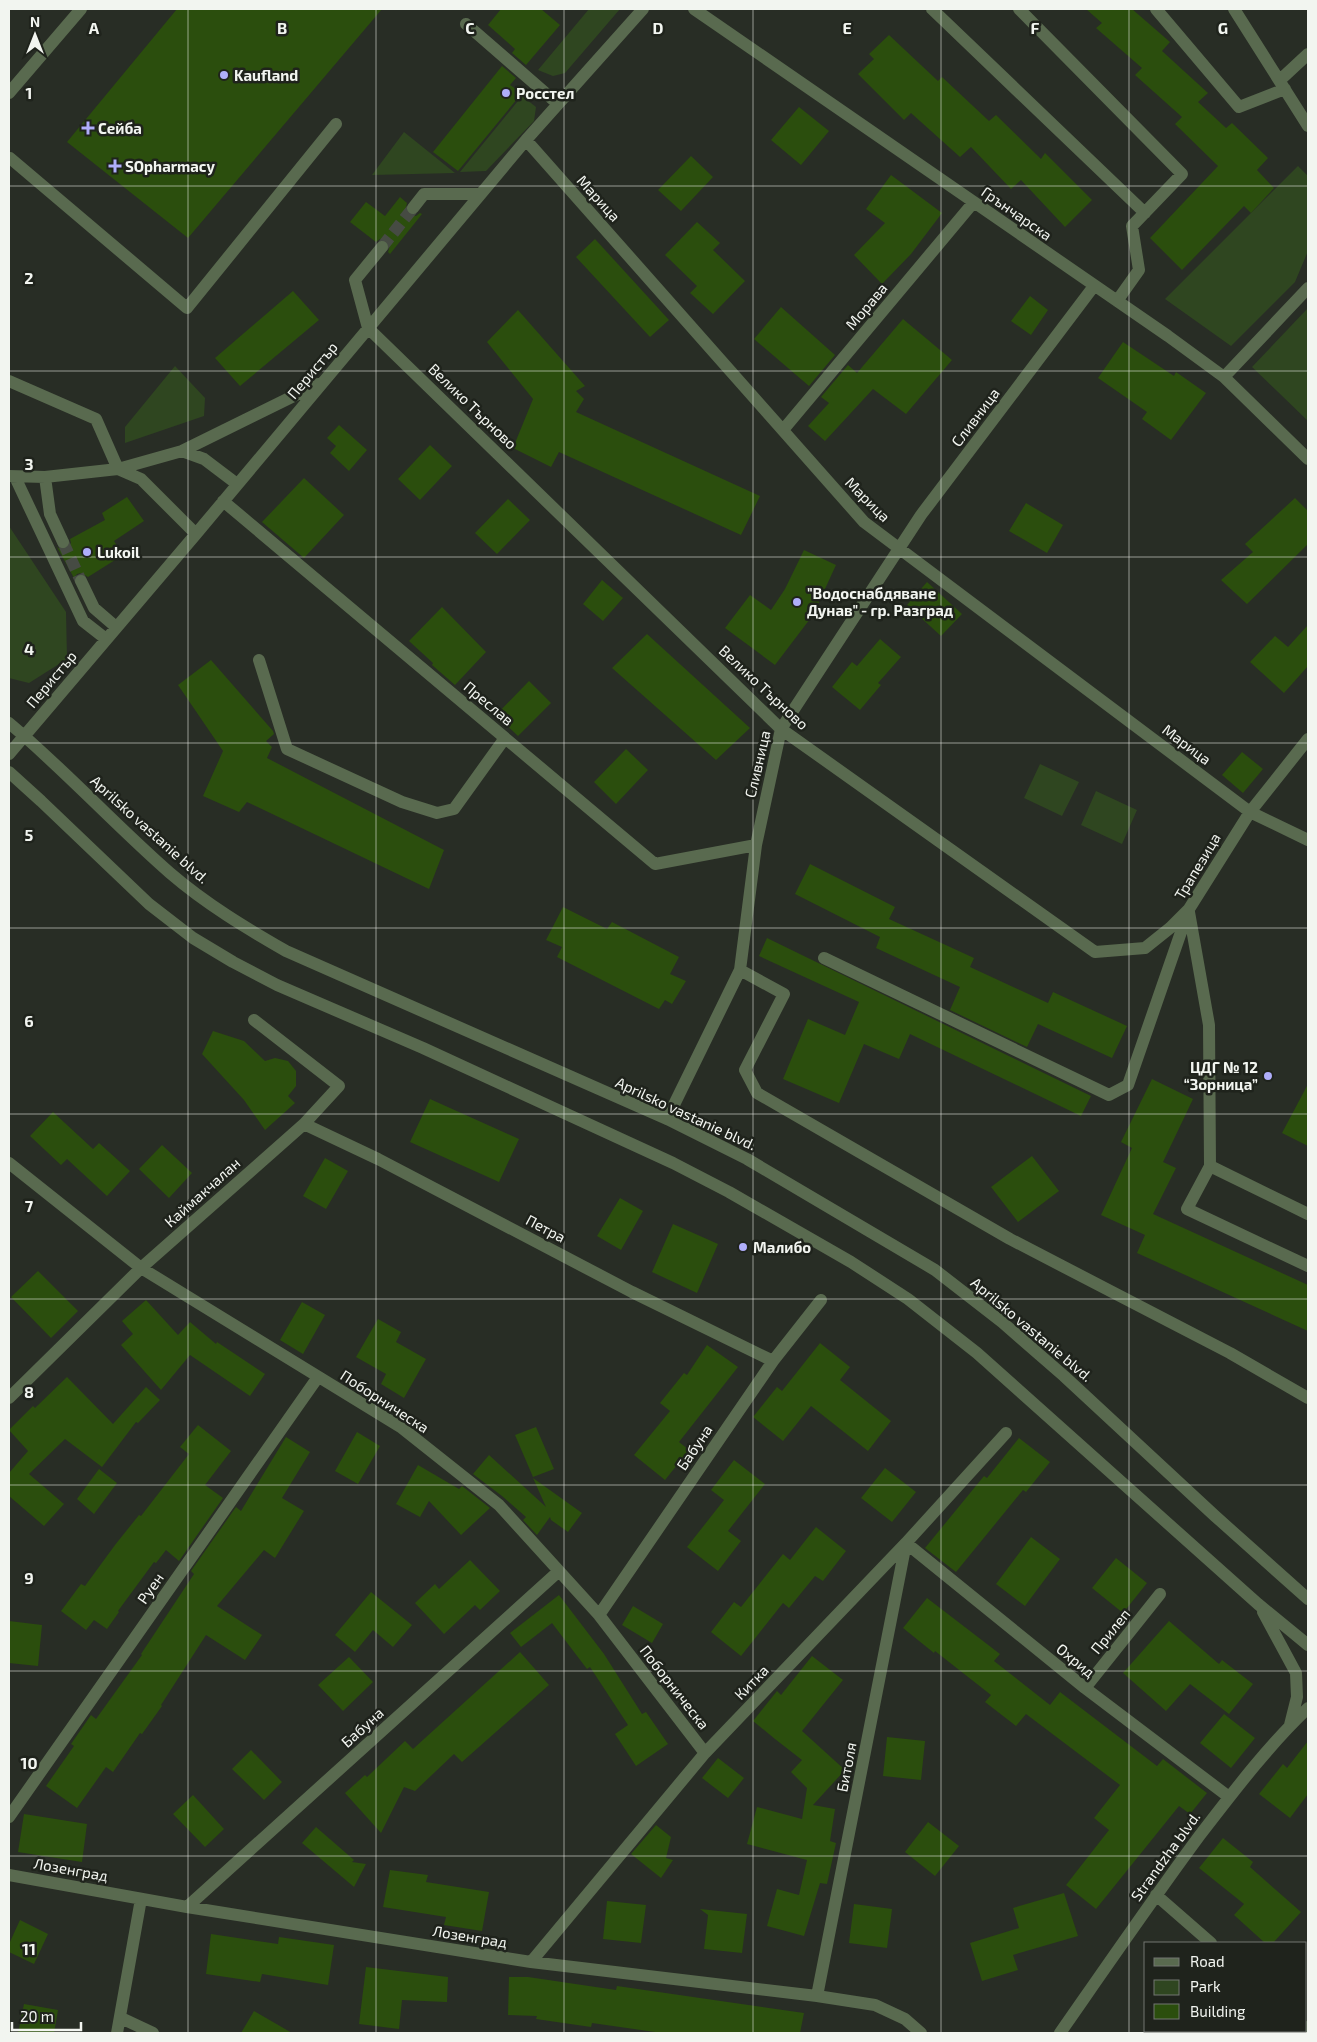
<svg xmlns="http://www.w3.org/2000/svg" width="1317" height="2042" font-family="'Exo 2',sans-serif">
<rect width="100%" height="100%" fill="#282d25"/>
<path fill="#2f4620" d="M589 9H620L565 73 553 76 538 70Z
M522 96 536 107 534 121 486 171 460 172Z
M404 132 455 173 372 175Z
M1298 166 1308 176V251L1295 282 1231 346 1165 299Z
M1308 308V421L1252 367Z
M175 366 205 398 204 416 125 443V427Z
M9 526 66 612 67 659 29 683 9 678Z
M1040 764 1079 782 1062 816 1024 798Z
M1096 791 1137 810 1122 844 1081 825Z"/>
<path fill="#2b4e0d" d="M177 9H382L188 238 67 142Z
M501 9H541L560 25 526 65 512 53 515 49 488 25Z
M1086 9H1132L1170 42 1162 51 1208 93 1198 102 1226 128 1232 123 1268 158 1257 170 1274 188 1251 213 1244 206 1182 270 1150 238 1218 166 1175 124 1182 117 1135 75 1142 68 1096 28 1102 23Z
M889 35 938 81 942 77 989 121 996 115 1041 159 1045 153 1092 200 1065 227 1021 180 1011 189 971 147 960 157 911 113 904 120 858 74 874 59 869 54Z
M502 66 516 78 510 85 522 93 458 171 433 152Z
M799 107 829 131 801 165 771 140Z
M691 156 713 177 681 211 658 190Z
M891 175 942 213 911 254 882 284 854 255 885 223 866 209Z
M400 197 407 203 405 211 408 215 416 216 420 213 422 214 390 254 388 252 390 245 387 240 380 239 376 242 350 222 366 202 385 216Z
M697 222 720 243 713 250 745 281 713 314 690 293 697 286 665 255Z
M595 239 669 320 650 337 576 257Z
M293 291 319 320 240 386 215 358Z
M1030 296 1048 310 1031 335 1011 321Z
M781 307 835 355 809 386 754 339Z
M518 310 585 386 576 391 584 399 576 412 760 496 741 535 559 452 551 467 513 448 533 399 487 342Z
M903 319 952 360 906 414 873 389 825 441 808 426 829 403 821 397 848 365 857 373Z
M1123 342 1174 376 1176 372 1206 393 1171 440 1142 419 1147 412 1098 378Z
M339 425 367 450 349 471 330 453 336 446 327 438Z
M430 445 452 466 420 500 398 479Z
M304 478 344 515 304 558 262 522Z
M127 497 144 521 114 541 123 555 88 577 81 573 77 574 74 578 57 547 62 550 67 549 71 543 70 539 105 520 102 513Z
M1295 498 1308 511V544L1247 604 1221 580 1253 552 1245 544Z
M508 499 530 520 497 554 475 533Z
M1026 503 1063 525 1047 553 1009 531Z
M804 550 836 565 813 615 775 665 725 628 750 595 771 610 785 589Z
M602 580 623 598 603 621 583 604Z
M927 582 962 614 941 636 907 605Z
M442 607 486 652 455 685 432 665 433 663 409 641Z
M1308 625V666L1284 693 1250 662 1275 636 1288 647Z
M647 634 750 728 716 760 612 668Z
M880 639 901 657 878 683 881 685 860 710 832 687 852 662 857 666Z
M211 660 273 731 274 734 266 741 272 747 267 758 444 850 429 889 247 802 239 812 203 796 223 751 178 685Z
M529 681 551 703 518 736 496 715Z
M626 749 648 770 616 804 594 782Z
M1242 752 1263 769 1243 793 1222 775Z
M810 864 895 907 889 919 974 958 970 967 1048 1003 1053 992 1127 1026 1112 1058 1038 1024 1027 1047 950 1010 960 987 876 948 880 937 795 894Z
M563 907 607 929 612 922 679 957 670 974 686 981 672 1004 665 1000 659 1009 557 957 562 947 546 940Z
M767 938 1091 1096 1081 1116 910 1034 899 1059 864 1044 839 1103 783 1079 808 1019 845 1035 859 1002 759 956Z
M213 1031 244 1041 265 1061 275 1058 288 1061 296 1071V1086L288 1096 295 1103 265 1130 244 1100 202 1054Z
M1152 1079 1193 1099 1163 1162 1176 1168 1153 1214 1308 1285V1331L1137 1253 1145 1235 1101 1215 1132 1148 1121 1142Z
M1308 1084V1146L1282 1133Z
M430 1099 519 1139 499 1182 410 1142Z
M53 1112 93 1149 99 1143 130 1171 107 1196 67 1159 61 1165 30 1136Z
M162 1145 192 1173 169 1198 139 1169Z
M1032 1156 1059 1191 1018 1222 991 1187Z
M325 1158 348 1171 326 1209 303 1196Z
M620 1198 643 1211 621 1250 597 1236Z
M673 1224 718 1244 697 1293 652 1272Z
M38 1271 78 1311 51 1338 11 1297Z
M146 1300 178 1335 190 1322 216 1344 217 1342 265 1374 250 1396 190 1355 161 1390 121 1345 133 1334 122 1321Z
M302 1302 325 1315 303 1354 280 1340Z
M378 1319 401 1332 396 1342 426 1359 404 1398 381 1384 386 1374 356 1357Z
M820 1343 850 1367 840 1380 891 1421 868 1451 811 1406 783 1441 753 1417 777 1387 782 1391Z
M707 1345 738 1367 679 1442 689 1450 665 1480 634 1455 670 1411 660 1403 684 1373 687 1375Z
M67 1377 113 1424 146 1387 160 1400 138 1423 136 1422 102 1467 65 1439 29 1474 64 1504 44 1526 9 1496V1473L28 1451 9 1430 33 1406 35 1408Z
M198 1425 231 1451 205 1485 223 1498 179 1561 166 1550 156 1563 154 1562 118 1611 119 1612 107 1629 94 1620 86 1630 61 1611 81 1584 85 1586 115 1545 139 1515 141 1516 189 1454 180 1447Z
M536 1427 554 1469 533 1477 515 1435Z
M357 1432 380 1446 358 1484 335 1471Z
M286 1437 310 1452 282 1498 304 1511 275 1558 264 1550 217 1606 262 1635 245 1660 206 1635 161 1705 162 1706 142 1734 140 1733 113 1772 106 1767 77 1808 46 1786 74 1746 71 1744 91 1715 96 1719 142 1655 141 1654 194 1574 191 1571 236 1507 241 1511Z
M1019 1438 1050 1462 1026 1492 1023 1490 956 1572 925 1548 984 1476 987 1478Z
M489 1455 546 1507 533 1478 582 1513 568 1532 551 1520 550 1517 537 1535 523 1520 526 1517 502 1496 473 1474Z
M734 1460 765 1484 728 1531 741 1541 718 1571 687 1547 724 1500 711 1490Z
M418 1465 459 1489 462 1486 490 1508 461 1535 429 1501 420 1517 396 1504Z
M885 1468 916 1492 892 1522 861 1498Z
M99 1469 117 1483 94 1514 77 1499Z
M816 1527 846 1551 823 1581 815 1576 789 1608 783 1603 741 1656 711 1632 734 1602 741 1607 783 1554 790 1560Z
M1031 1537 1060 1559 1025 1606 996 1584Z
M1116 1558 1147 1583 1123 1613 1092 1588Z
M470 1560 500 1591 480 1610 475 1605 444 1634 415 1603 435 1584 439 1589Z
M371 1592 412 1625 393 1647 373 1630 355 1652 335 1635Z
M559 1595 604 1654 642 1714 646 1712 668 1744 636 1766 615 1734 628 1725 590 1667 587 1669 552 1623 521 1647 510 1633Z
M927 1598 1000 1654 994 1661 1050 1705 1060 1692 1157 1766 1163 1759 1207 1793 1190 1814 1179 1806 1096 1909 1066 1885 1109 1830 1094 1818 1120 1785 1026 1714 1016 1726 985 1702 991 1695 935 1651 934 1653 903 1628Z
M633 1606 663 1624 652 1643 622 1625Z
M9 1621 42 1625 38 1666 9 1663Z
M1169 1621 1219 1664 1222 1660 1253 1684 1229 1714 1190 1684 1166 1711 1123 1673Z
M520 1652 549 1685 462 1762 454 1754 415 1791 404 1787 381 1833 345 1793 365 1775 367 1777 405 1741 413 1749Z
M812 1656 843 1680 802 1731 845 1770 813 1805 835 1809 830 1841 836 1843 827 1884 820 1883 804 1936 767 1926 777 1889 799 1895 807 1860 747 1844 757 1807 802 1819 807 1788 791 1772 802 1760 775 1739 776 1737 775 1739 753 1721 777 1691 781 1695Z
M349 1657 373 1682 343 1711 318 1685Z
M1224 1714 1255 1738 1231 1768 1200 1743Z
M887 1737 925 1741 921 1780 883 1776Z
M1308 1741V1794L1290 1818 1259 1794 1283 1764 1287 1768Z
M251 1750 282 1782 264 1800 232 1769Z
M718 1758 744 1778 728 1798 702 1778Z
M193 1795 224 1829 205 1847 173 1814Z
M24 1814 87 1824 82 1862 18 1852Z
M928 1822 959 1846 935 1876 905 1852Z
M656 1825 671 1837 666 1858 673 1860 661 1878 631 1854Z
M316 1827 354 1860 352 1862 366 1864 354 1887 302 1843Z
M1223 1838 1253 1862 1250 1867 1301 1912 1273 1943H1265L1234 1915 1244 1904 1199 1868Z
M390 1870 428 1875 426 1882 489 1892 482 1931 444 1925 446 1917 383 1907Z
M1064 1893 1078 1936 1013 1955 1018 1970 982 1981 970 1943 1019 1928 1013 1908Z
M607 1901 646 1905 641 1943 603 1939Z
M854 1904 892 1909 887 1948 849 1943Z
M700 1909 747 1914 742 1953 704 1949 708 1915Z
M20 1920 48 1934 34 1964 9 1952V1944Z
M211 1934 278 1944 279 1937 334 1945 328 1985 262 1974 260 1982 206 1974Z
M366 1967 448 1977 447 2002 402 2000 399 2029 359 2024Z
M509 1977H528L616 1990 617 1986 804 2013 800 2033H662L592 2023 591 2027 536 2019 537 2016 508 2015Z
M24 2004 58 2010 54 2033H18Z
M254 2011 292 2033H241Z"/>
<g fill="none" stroke-linecap="round" stroke-linejoin="round">
<path stroke="#464b43" stroke-width="12" stroke-dasharray="12 6" stroke-linecap="butt" d="M382 247 413 208
M63 542 81 581"/>
<path stroke="#596a4f" stroke-width="12" d="M694 9 1168 336 1224 377 1308 459
M932 9 1145 213
M1019 9 1182 174 1132 226 1139 270 1117 301
M1156 9 1239 107 1285 89
M1234 9 1308 126
M466 24 558 104
M1280 80 1308 54
M9 93 81 9
M526 140 864 522 1250 812 1308 840
M10 158 187 308 336 124
M413 208 424 194H481
M382 247 355 280 368 328 781 729 1095 952 1145 948 1170 928 1189 909
M1224 377 1308 288
M9 381 96 419 118 469 141 479 196 534
M783 430 973 203
M182 451 204 459 237 484
M9 476 45 477 118 469 182 451 318 384
M15 477 83 621 106 639
M45 477 50 514 63 542
M223 501 655 864 756 845
M81 581 94 608 116 627
M259 660 287 749 402 802 437 813 454 809 505 738
M9 723C65 770 115 825 170 873 206 904 246 928 286 951L667 1119 747 1159 935 1270 1002 1322 1064 1376 1215 1516 1308 1599
M9 754 196 534 526 140 643 9
M9 772 41 801 149 904 193 938 233 962 277 985 423 1048 673 1163 729 1192 851 1262 908 1299 977 1353 1258 1604 1308 1645
M1189 912 1209 1025 1210 1166 1308 1214
M824 958 1109 1095 1128 1085 1189 909 1250 812 1308 739
M740 970 784 994 745 1070 757 1093 1010 1239 1230 1353 1308 1398
M667 1119 740 970 756 845 781 729 921 515 1094 286
M304 1124 378 1159 632 1292 773 1361
M9 1163 141 1268 402 1428 499 1505 599 1615 705 1753
M1210 1166 1187 1209 1308 1266
M9 1398 141 1268 304 1124 339 1086 254 1020
M1263 1612 1296 1673 1297 1697 1290 1725
M599 1615 773 1361 821 1300
M1085 1688 1160 1594
M9 1817 318 1377
M9 1875 187 1907 531 1962 817 1996 875 2005 905 2019 921 2033
M1156 1895 1211 1943
M187 1907 559 1571
M531 1962 705 1753 906 1543 1006 1433
M817 1996 906 1543 1085 1688 1229 1797
M121 2018 153 2033
M1306 2027 1308 2029
M117 2033 141 1899
M1060 2033C1106 1967 1152 1900 1200 1835 1234 1791 1268 1746 1308 1708"/>
</g>
<path fill="none" stroke="#f2f5f0" stroke-width="1" stroke-opacity="0.55" d="M188 9V2033M376 9V2033M564 9V2033M753 9V2033M941 9V2033M1129 9V2033M9 186H1308M9 371H1308M9 557H1308M9 743H1308M9 928H1308M9 1114H1308M9 1299H1308M9 1485H1308M9 1671H1308M9 1856H1308"/>
<g fill="#afaefa" stroke="#1f231c" stroke-width="2">
<circle cx="224" cy="75" r="5"/>
<circle cx="506" cy="93" r="5"/>
<path d="M85.5 120.5h5v5h5v5h-5v5h-5v-5h-5v-5h5z"/>
<path d="M112.5 158.5h5v5h5v5h-5v5h-5v-5h-5v-5h5z"/>
<circle cx="87" cy="552" r="5"/>
<circle cx="797" cy="602" r="5"/>
<circle cx="1268" cy="1076" r="5"/>
<circle cx="743" cy="1247" r="5"/>
</g>
<g text-anchor="middle" dominant-baseline="central" stroke-width="5" stroke-linejoin="round" paint-order="stroke">
<g font-size="15" font-weight="bold" fill="#f2f5f0" stroke="#1f231c" text-anchor="start">
<text x="234" y="75">Kaufland</text>
<text x="516" y="93">Росстел</text>
<text x="98" y="128">Сейба</text>
<text x="125" y="166">SOpharmacy</text>
<text x="97" y="552">Lukoil</text>
<text x="807" y="593">"Водоснабдяване<tspan x="807" dy="17">Дунав" - гр. Разград</tspan></text>
<text x="1258" y="1067" text-anchor="end">ЦДГ № 12<tspan x="1258" dy="17">“Зорница”</tspan></text>
<text x="753" y="1247">Малибо</text>
</g>
<g font-size="15" fill="#f2f5f0" stroke="#1f231c">
<text transform="translate(599 198) rotate(48)">Марица</text>
<text transform="translate(1017 213) rotate(35)">Грънчарска</text>
<text transform="translate(866 306) rotate(-50)">Морава</text>
<text transform="translate(312 370) rotate(-50)">Перистър</text>
<text transform="translate(473 406) rotate(44)">Велико Търново</text>
<text transform="translate(975 417) rotate(-53)">Сливница</text>
<text transform="translate(868 499) rotate(45)">Марица</text>
<text transform="translate(51 679) rotate(-50)">Перистър</text>
<text transform="translate(764 687) rotate(43)">Велико Търново</text>
<text transform="translate(489 703) rotate(40)">Преслав</text>
<text transform="translate(1187 744) rotate(37)">Марица</text>
<text transform="translate(757 764) rotate(-77)">Сливница</text>
<text transform="translate(150 829) rotate(42)">Aprilsko vastanie blvd.</text>
<text transform="translate(1197 866) rotate(-59)">Трапезица</text>
<text transform="translate(686 1113) rotate(25)">Aprilsko vastanie blvd.</text>
<text transform="translate(202 1192) rotate(-42)">Каймакчалан</text>
<text transform="translate(546 1228) rotate(28)">Петра</text>
<text transform="translate(1032 1329) rotate(40)">Aprilsko vastanie blvd.</text>
<text transform="translate(385 1401) rotate(33)">Поборническа</text>
<text transform="translate(694 1447) rotate(-56)">Бабуна</text>
<text transform="translate(150 1588) rotate(-55)">Руен</text>
<text transform="translate(1110 1631) rotate(-51)">Прилеп</text>
<text transform="translate(1076 1660) rotate(39)">Охрид</text>
<text transform="translate(751 1682) rotate(-46)">Китка</text>
<text transform="translate(675 1687) rotate(52)">Поборническа</text>
<text transform="translate(362 1727) rotate(-42)">Бабуна</text>
<text transform="translate(846 1767) rotate(-79)">Битоля</text>
<text transform="translate(1165 1856) rotate(-54)">Strandzha blvd.</text>
<text transform="translate(71 1869) rotate(10)">Лозенград</text>
<text transform="translate(470 1936) rotate(9)">Лозенград</text>
</g>
</g>
<g font-size="16" text-anchor="middle" font-weight="bold" fill="#f2f5f0" stroke="#1f231c" stroke-width="5" stroke-linejoin="round" paint-order="stroke">
<text x="94" y="34">A</text>
<text x="282" y="34">B</text>
<text x="470" y="34">C</text>
<text x="658" y="34">D</text>
<text x="847" y="34">E</text>
<text x="1035" y="34">F</text>
<text x="1223" y="34">G</text>
<text x="29" y="99">1</text>
<text x="29" y="284">2</text>
<text x="29" y="470">3</text>
<text x="29" y="655">4</text>
<text x="29" y="841">5</text>
<text x="29" y="1027">6</text>
<text x="29" y="1212">7</text>
<text x="29" y="1398">8</text>
<text x="29" y="1584">9</text>
<text x="29" y="1769">10</text>
<text x="29" y="1955">11</text>
</g>
<rect width="1317" height="2042" fill="none" stroke="#f2f5f0" stroke-width="20"/>
<rect x="1144" y="1942" width="162" height="90" fill="#1f231c" stroke="#737771"/>
<rect x="1154" y="1958" width="25" height="8" fill="#596a4f" stroke="#737771"/>
<text x="1190" y="1967" font-size="15" fill="#f2f5f0">Road</text>
<rect x="1154" y="1980" width="25" height="15" fill="#2f4620" stroke="#737771"/>
<text x="1190" y="1992" font-size="15" fill="#f2f5f0">Park</text>
<rect x="1154" y="2004" width="25" height="15" fill="#2b4e0d" stroke="#737771"/>
<text x="1190" y="2017" font-size="15" fill="#f2f5f0">Building</text>
<g transform="translate(35 35)" stroke="#1f231c" stroke-width="4" paint-order="stroke">
<path d="M0-4L9 19L0 12L-9 19Z" fill="#f2f5f0"/>
<text y="-8" font-size="14" font-weight="bold" text-anchor="middle" fill="#f2f5f0">N</text>
</g>
<path d="M12 2022v8h69v-8" fill="none" stroke="#f2f5f0" stroke-width="2.5"/>
<text x="20" y="2022" font-size="15" fill="#f2f5f0" stroke="#1f231c" stroke-width="4" paint-order="stroke">20 m</text>
</svg>
